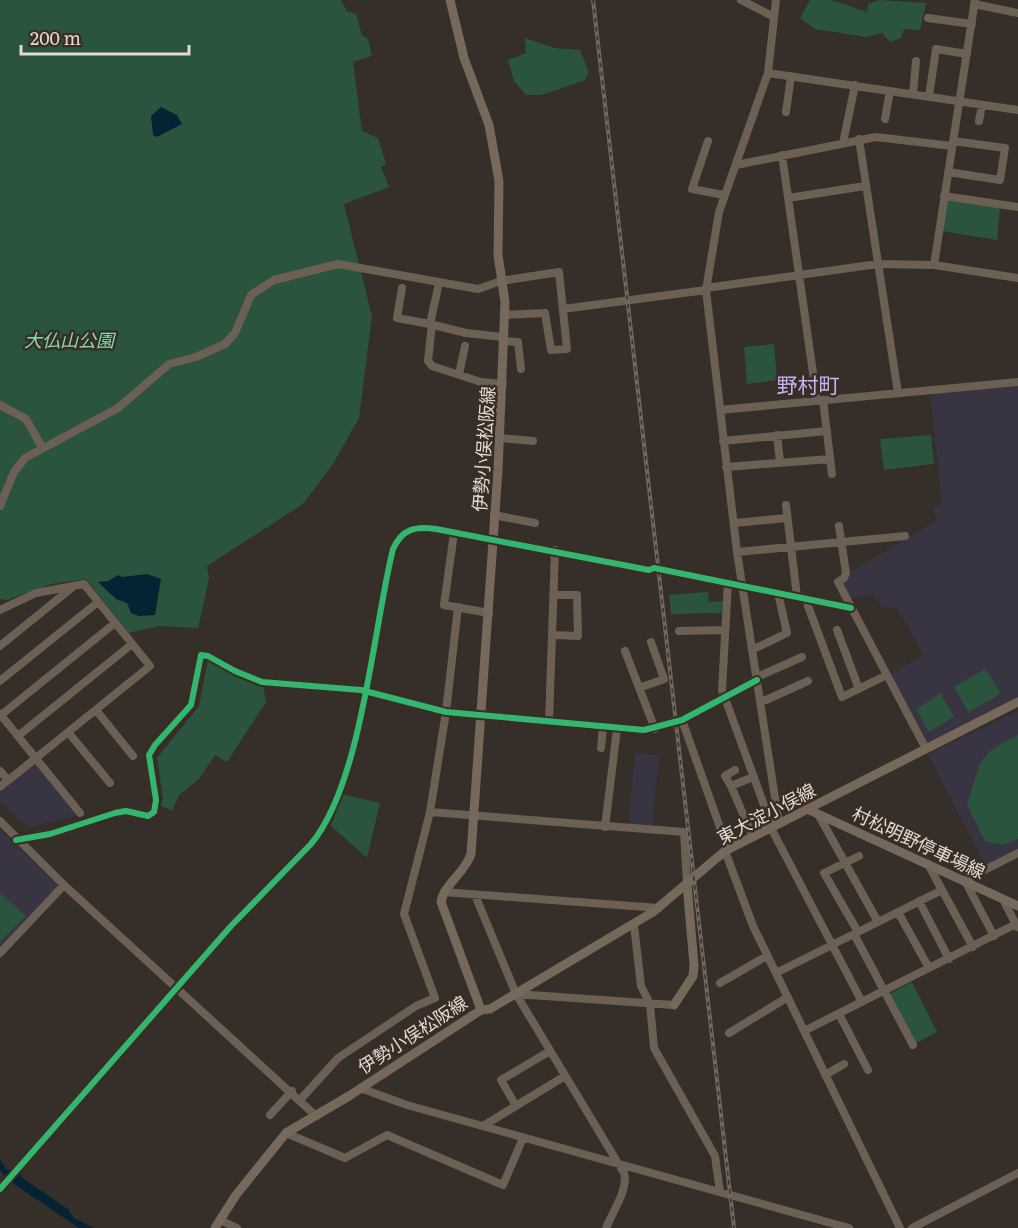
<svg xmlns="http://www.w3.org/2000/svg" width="1018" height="1228" font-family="Literata,'Noto Sans JP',serif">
<rect width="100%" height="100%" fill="#352e29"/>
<path fill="#383442" d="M1018 385V698L927 744 890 675 923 654 897 608H882L873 594 850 599 842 582 848 574 936 520 934 506 942 505 930 393Z
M1018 711V850L985 865 928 754Z
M635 753 659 755 652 828 628 826Z
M36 762 78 815 31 827 21 822 0 801V793Z
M0 829 60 886 0 950Z"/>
<path fill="#2b543e" d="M0 0H341L347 11 356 14 362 35 368 39 372 56 353 62 362 131 378 138 386 164 381 167 389 187 344 204 372 316 359 418 333 464 303 504 207 566 209 579 198 628 160 626 129 633 86 579 52 584 7 600 0 599Z
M810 0H831L867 12 868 4 879 0 926 3 920 30 904 29 901 38 890 42 882 33 866 37 815 29 800 18Z
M525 38 554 48 580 50 589 72 585 80 542 95H526L514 81 508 60 526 53Z
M950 199 1000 207 997 240 941 231 946 202Z
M774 344 777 380 747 384 744 347Z
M931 435 934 464 884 470 880 439Z
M708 592 709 602 723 601 722 613 671 614 669 595Z
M208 659 233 674 263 685 266 702 227 762 215 755 199 779 179 795 172 811 161 806 163 799 157 758 199 706Z
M985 669 1000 692 999 695 968 712 954 687Z
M940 693 954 717 929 732 916 710Z
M1018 735V839L1003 845 985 841 967 805C981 761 975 757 1018 735Z
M342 794 380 803 367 858 331 826Z
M0 893 26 916 0 942Z
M912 982 937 1032 914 1044 888 995Z"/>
<path fill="#052333" d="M161 107 177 115 182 124 157 137 153 135 151 116Z
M147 574 161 579 155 615 139 616 131 613 127 603 116 599 98 582 108 581 118 575 122 577Z
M0 1159 6 1169 20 1172 21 1177 68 1209 74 1218 94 1228H79L11 1182 0 1170Z"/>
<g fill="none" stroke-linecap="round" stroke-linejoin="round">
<path stroke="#6c6055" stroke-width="8" d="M741 0 774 17
M776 0 768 73 719 212 706 290 737 552 779 824
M974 4 1018 13
M928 18 972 24
M768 73 1018 110
M913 94 916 61
M929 96 936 49 967 54
M786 112 791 76
M885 119 890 91
M979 121 982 105
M859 139 898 393
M708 141 692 189 724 195
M843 143 855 85
M782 155 817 401
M736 165 876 137 952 146
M948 172 1000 180 1005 148 953 141
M944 196 1018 207
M788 198 865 186
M934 265 975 0
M402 288 397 318 430 324 439 283
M706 288 878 264 934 265 1018 278
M563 309 706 290
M430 324 466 333 503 337
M432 324 428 361 432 366 481 382 503 384
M503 341 518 342 521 369
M459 374 465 346
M823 400 832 474
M0 405 26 419 42 447
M720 410 1018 382
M777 435 780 462
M500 438 533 441
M723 441 827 431
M726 467 830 459
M786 505 797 597
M0 506 14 472 25 458 118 408 169 364 196 357 225 344 235 333 251 295 274 280 338 264 478 289 501 281 559 272 567 349 551 350 545 313 505 315
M494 515 535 523
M734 523 787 518
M839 526 846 573 844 578 838 582 926 749
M454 533 444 605 489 613
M737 552 905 536
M728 582 722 690 772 827
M553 595H577L578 636 553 635
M808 599V606L842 697 887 675
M0 610 36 593 84 584 150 666 0 787
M837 630 859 689
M679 631 725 630
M0 646 74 586
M752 650 787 633 778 593
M625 651 655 729
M757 677 802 657
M0 681 98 602
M639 688 664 679 651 642
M760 700H766L808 681
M96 710 133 756
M0 714 80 813
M1 715 115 623
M682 720 728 850
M549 721 555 550
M68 732 110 783
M18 736 132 644
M601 748 603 727
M0 771 8 780
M731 786 725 776 735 770
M430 812 684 832 687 884
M818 814 878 922
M0 821 64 885 316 1116
M605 827 617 729
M771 828 862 1002
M753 837 731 786 753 777
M16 840 50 834 115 813 126 811 148 816 154 812 156 800 149 755 155 745 191 705 201 655 208 656 235 671 262 682 361 690 446 712 644 730 682 720 757 680
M725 851 753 926 900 1228
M963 881 1018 853
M965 881 994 936
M942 890 973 947
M444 892 659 908
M475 895 516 994 624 1173C629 1188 612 1213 606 1228
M1003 899 1017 927
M919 901 949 959
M898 912 929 968
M634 925 641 986 650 1004 654 1048 715 1156 720 1192
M858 932 824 873 859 856
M854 934 913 1045
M0 953 64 885
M776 973 942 890 928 864
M720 983 767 956
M516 994 674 1005
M839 1014 868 1070
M804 1031 1016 924
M729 1033 788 997
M825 1075 844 1064
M360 1088 407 1105 849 1228
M300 1100 338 1058 416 1006 435 998 404 914 430 812 446 712 458 607
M516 1106 501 1080 550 1051
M270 1115 292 1091
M483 1126 565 1076
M286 1133 345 1158 387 1135 503 1185 523 1138
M0 1189 231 926 311 844C362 783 373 629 393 549 402 529 415 526 436 529L649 570 654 568 851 608
M220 1220 237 1228
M912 1228 1018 1173"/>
<path stroke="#76685a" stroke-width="9" d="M450 0 464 58 489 125 499 181 498 255 505 302 498 470 471 854C465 873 444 884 441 902L481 1010
M807 809 1018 906
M674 1005 693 976 694 965 687 884
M481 1010 490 1009 653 912 725 851 1018 702
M215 1228 236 1195 286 1133 349 1096 481 1010"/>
<g stroke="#70675f" stroke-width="4">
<path id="rail" d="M593 0 734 1228"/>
</g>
<use href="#rail" stroke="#3a2d24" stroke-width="1.5" stroke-dasharray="4.5" stroke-linecap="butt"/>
<g stroke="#3a2d24" stroke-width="10">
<path id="cycleway" d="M16 840 50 834 115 813 126 811 148 816 154 812 156 800 149 755 155 745 191 705 201 655 208 656 235 671 262 682 361 690 446 712 644 730 682 720 757 680
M0 1189 231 926 311 844C362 783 373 629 393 549 402 529 415 526 436 529L649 570 654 568 851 608"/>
</g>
<use href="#cycleway" stroke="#33b770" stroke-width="6"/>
</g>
<g text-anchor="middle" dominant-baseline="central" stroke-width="5" stroke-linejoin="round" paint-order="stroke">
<g font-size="18" font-style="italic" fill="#7ddfad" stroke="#3a2d24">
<text x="69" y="339">大仏山公園</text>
</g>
<g font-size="18" fill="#e2d9d3" stroke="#3a2d24">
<text transform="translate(483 449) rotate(-86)">伊勢小俣松阪線</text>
<text transform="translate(766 813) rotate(-28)">東大淀小俣線</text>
<text transform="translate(919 842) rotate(25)">村松明野停車場線</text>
<text transform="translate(412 1034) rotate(-33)">伊勢小俣松阪線</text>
</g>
<g font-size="21" fill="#c5b1f7" stroke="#3a2d24">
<text x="808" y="383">野村町</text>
</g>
</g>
<path d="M21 45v9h168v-9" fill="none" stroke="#e2d9d3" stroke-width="3"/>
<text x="30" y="45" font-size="18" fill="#e2d9d3" stroke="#3a2d24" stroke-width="4.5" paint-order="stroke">200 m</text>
</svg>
